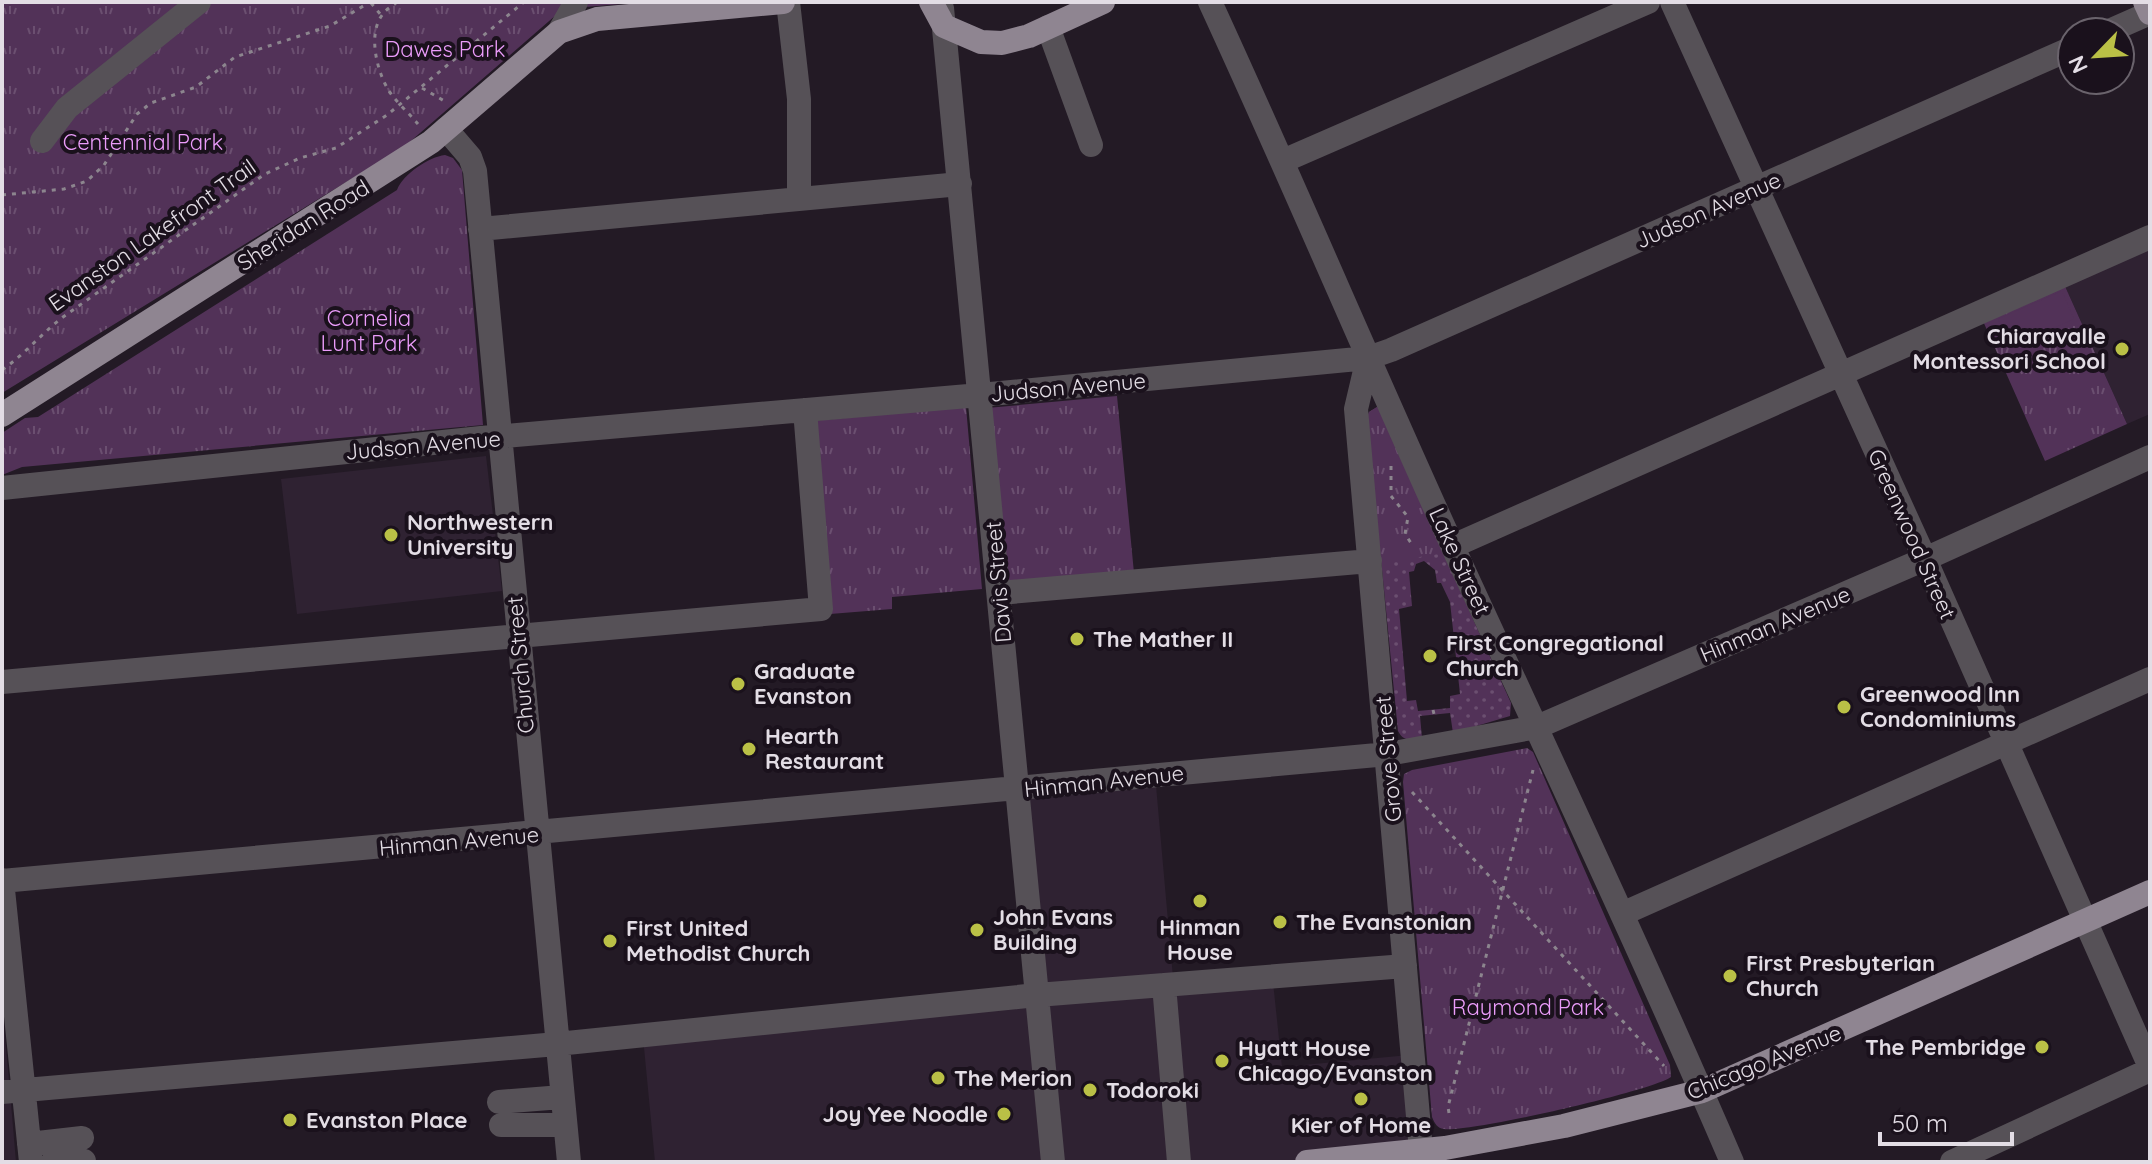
<svg xmlns="http://www.w3.org/2000/svg" width="2152" height="1164" font-family="Quicksand,sans-serif">
<defs>
<pattern id="grass-dots" width="8" height="8" patternUnits="userSpaceOnUse" patternTransform="scale(2)"><rect width="8" height="8" fill="#523258"/><path d="M2 2h.1M6 6h.1" fill="none" stroke="#6b4f70" stroke-width="1.8" stroke-linecap="round"/></pattern>
<pattern id="park-tufts" width="24" height="20" patternUnits="userSpaceOnUse" patternTransform="scale(2)"><rect width="24" height="20" fill="#523258"/><path d="M3 7l-1-3M5 7V3M7 7l1-3M15 17l-1-3M17 17v-4M19 17l1-3" fill="none" stroke="#6b4f70"/></pattern>
</defs>
<rect width="100%" height="100%" fill="#231a25"/>
<path fill="#2f2232" d="M2150 246V414L2127 424 2064 284Z
M486 456 502 591 297 614 281 479Z
M1155 774 1174 989 1273 982 1282 1067 1409 1055 1418 1150 1291 1162H655L643 1037 1040 998 1021 786Z
M2 1008 9 1080 16 1162H2Z"/>
<path fill="url(#grass-dots)" fill-rule="evenodd" d="M1377 407 1511 703 1510 716 1453 733 1450 713 1420 716 1422 738C1410 740 1404 742 1398 731L1367 418 1369 412ZM1424 561 1435 570 1437 583H1441L1450 602 1460 694 1450 696V708L1418 711 1416 700 1407 701 1399 609 1412 606 1409 572 1414 571 1416 564Z"/>
<path fill="url(#park-tufts)" d="M2 2H646L585 7 556 15 405 146 2 393Z
M445 155 453 158 462 170 483 425 22 467 2 475V433L25 418 38 417 397 190C403 174 429 157 445 155Z
M2064 284 2127 424 2045 461 1983 321Z
M1117 396 1134 573 1007 585 987 408Z
M966 407 982 589 892 597V609L830 614 812 421Z
M1377 407 1380 409 1445 553 1381 563 1367 418 1369 412Z
M1527 748 1533 752 1670 1065 1671 1077C1652 1091 1468 1133 1444 1129 1437 1128 1435 1124 1432 1117L1403 782 1404 774 1412 770Z"/>
<path fill="#523258" d="M2062 291 2074 319 2011 347 1998 319Z"/>
<g fill="none" stroke-linecap="round" stroke-linejoin="round">
<path stroke="#8c858e" stroke-width="3" stroke-dasharray="4 6" stroke-linecap="butt" d="M397 2C393 6 386 9 383 14 367 33 377 72 389 91 397 103 409 113 418 124
M371 3 381 15
M422 88 446 102
M2 195 64 189 87 181 104 165 137 114 151 103 196 87 235 57 330 26 370 2
M2 370C25 354 41 334 63 317L265 174 300 158 336 148 387 115 524 2
M1391 466V496L1408 517 1405 534 1411 543
M1433 710 1434 714
M1412 792 1664 1066
M1449 1113 1448 1107 1533 770"/>
<path stroke="#565157" stroke-width="24" d="M788 2 799 99V199
M1210 2C1293 182 1370 365 1452 545 1546 750 1643 955 1732 1162
M1672 2 1925 559 2150 1067
M942 8 1053 1162
M1048 27 1091 145
M559 32 576 2
M2107 32 2150 13
M446 129 470 157 475 171 569 1162
M42 141 67 108 199 2
M1283 161 1648 2
M480 229 960 184
M1368 358 1356 409 1422 1162
M2 488 481 438 980 395 1368 358 1391 350 2072 48
M1453 546 2150 237
M999 593 1370 561
M2 682 821 609 805 410
M2 880 31 1162
M2 881 1388 754 1537 727 1925 559 2150 457
M1622 914 2150 679
M1164 985 1179 1162
M2 1092 557 1044 1037 995 1405 966
M499 1102 562 1097
M501 1125H565
M29 1144 82 1138
M53 1162 84 1161
M1952 1162 2150 1070"/>
<path stroke="#8f8591" stroke-width="24" d="M931 2 944 26 981 42 1002 43 1029 36 1103 2
M2145 2 2150 13
M2 415 431 142 559 32 597 19 783 2
M1307 1162 1445 1148 1564 1126 1702 1091 2150 892"/>
</g>
<g fill="#bac046" stroke="#1a111c" stroke-width="3">
<circle cx="2122" cy="349" r="8"/>
<circle cx="391" cy="535" r="8"/>
<circle cx="1077" cy="639" r="8"/>
<circle cx="1430" cy="656" r="8"/>
<circle cx="738" cy="684" r="8"/>
<circle cx="1844" cy="707" r="8"/>
<circle cx="749" cy="749" r="8"/>
<circle cx="1200" cy="901" r="8"/>
<circle cx="1280" cy="922" r="8"/>
<circle cx="977" cy="930" r="8"/>
<circle cx="610" cy="941" r="8"/>
<circle cx="1730" cy="976" r="8"/>
<circle cx="2042" cy="1047" r="8"/>
<circle cx="1222" cy="1061" r="8"/>
<circle cx="938" cy="1078" r="8"/>
<circle cx="1090" cy="1090" r="8"/>
<circle cx="1361" cy="1099" r="8"/>
<circle cx="1004" cy="1114" r="8"/>
<circle cx="290" cy="1120" r="8"/>
</g>
<g text-anchor="middle" dominant-baseline="central" stroke-width="8" stroke-linejoin="round" paint-order="stroke">
<g font-size="22" fill="#eb9cfa" stroke="#1a111c">
<text x="445" y="49">Dawes Park</text>
<text x="143" y="142">Centennial Park</text>
<text x="369" y="318">Cornelia<tspan x="369" dy="25">Lunt Park</tspan></text>
<text x="1528" y="1007">Raymond Park</text>
</g>
<g font-size="22" fill="#e3dde5" stroke="#1a111c">
<text transform="translate(1708 210) rotate(-24)">Judson Avenue</text>
<text transform="translate(303 225) rotate(-32)">Sheridan Road</text>
<text transform="translate(152 235) rotate(-35)">Evanston Lakefront Trail</text>
<text transform="translate(1068 387) rotate(-5)">Judson Avenue</text>
<text transform="translate(423 445) rotate(-5)">Judson Avenue</text>
<text transform="translate(1912 534) rotate(66)">Greenwood Street</text>
<text transform="translate(1460 561) rotate(65)">Lake Street</text>
<text transform="translate(998 582) rotate(-95)">Davis Street</text>
<text transform="translate(1775 624) rotate(-23)">Hinman Avenue</text>
<text transform="translate(520 665) rotate(-95)">Church Street</text>
<text transform="translate(1388 759) rotate(-95)">Grove Street</text>
<text transform="translate(1104 781) rotate(-6)">Hinman Avenue</text>
<text transform="translate(459 841) rotate(-5)">Hinman Avenue</text>
<text transform="translate(1764 1062) rotate(-22)">Chicago Avenue</text>
</g>
<g font-size="22" font-weight="bold" fill="#e3dde5" stroke="#1a111c" text-anchor="start">
<text x="2106" y="336" text-anchor="end">Chiaravalle<tspan x="2106" dy="25">Montessori School</tspan></text>
<text x="407" y="522">Northwestern<tspan x="407" dy="25">University</tspan></text>
<text x="1093" y="639">The Mather II</text>
<text x="1446" y="643">First Congregational<tspan x="1446" dy="25">Church</tspan></text>
<text x="754" y="671">Graduate<tspan x="754" dy="25">Evanston</tspan></text>
<text x="1860" y="694">Greenwood Inn<tspan x="1860" dy="25">Condominiums</tspan></text>
<text x="765" y="736">Hearth<tspan x="765" dy="25">Restaurant</tspan></text>
<text x="993" y="917">John Evans<tspan x="993" dy="25">Building</tspan></text>
<text x="1296" y="922">The Evanstonian</text>
<text x="1200" y="927" text-anchor="middle">Hinman<tspan x="1200" dy="25">House</tspan></text>
<text x="626" y="928">First United<tspan x="626" dy="25">Methodist Church</tspan></text>
<text x="1746" y="963">First Presbyterian<tspan x="1746" dy="25">Church</tspan></text>
<text x="2026" y="1047" text-anchor="end">The Pembridge</text>
<text x="1238" y="1048">Hyatt House<tspan x="1238" dy="25">Chicago/Evanston</tspan></text>
<text x="954" y="1078">The Merion</text>
<text x="1106" y="1090">Todoroki</text>
<text x="988" y="1114" text-anchor="end">Joy Yee Noodle</text>
<text x="306" y="1120">Evanston Place</text>
<text x="1361" y="1125" text-anchor="middle">Kier of Home</text>
</g>
</g>
<rect width="2152" height="1164" fill="none" stroke="#e3dde5" stroke-width="8"/>
<g transform="translate(2096 56) rotate(245)"><circle r="38" fill="#1a111c" stroke="#6a636c" stroke-width="2"/>
<path d="M0-6L14 30L0 20L-14 30Z" fill="#bac046"/>
<text y="-12" font-size="22" font-weight="bold" text-anchor="middle" fill="#e3dde5">N</text>
</g>
<path d="M1880 1132v12h132v-12" fill="none" stroke="#e3dde5" stroke-width="4"/>
<text x="1892" y="1132" font-size="24" fill="#e3dde5" stroke="#1a111c" stroke-width="6" paint-order="stroke">50 m</text>
</svg>
